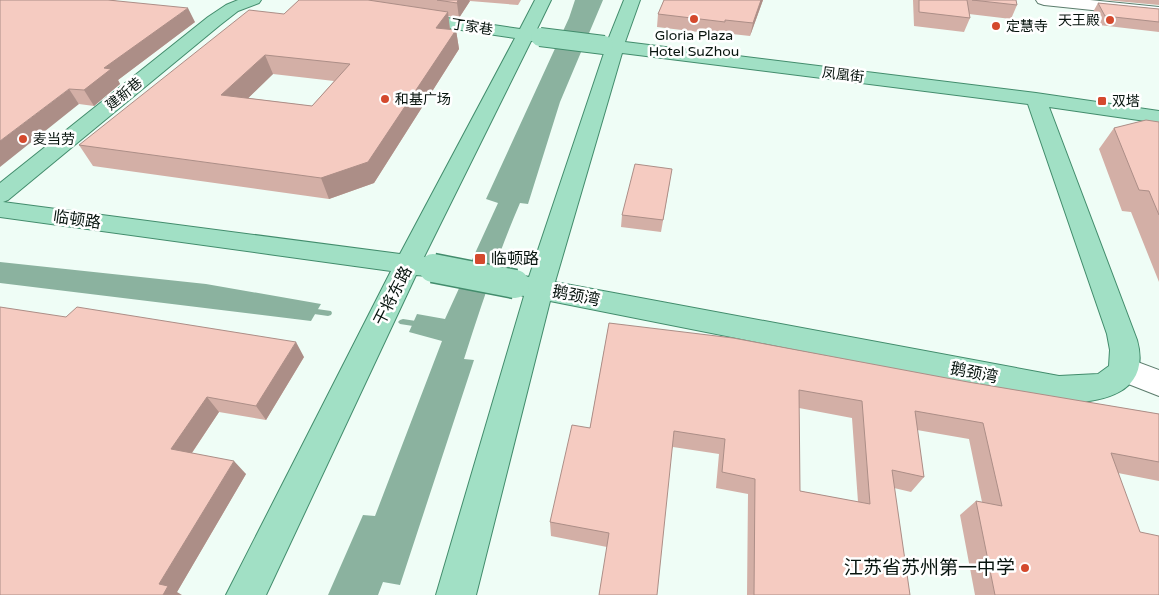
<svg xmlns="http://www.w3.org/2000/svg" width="1159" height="595" font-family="'Varela Round','Noto Sans SC',sans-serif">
<rect width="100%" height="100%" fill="#effdf6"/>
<path fill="#8bb29f" d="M575 0H603L560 102 528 204 520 203C498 254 481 306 464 359L474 360 400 585 383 582 378 595H328L363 515 375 516 442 341 409 332 417 314 445 319 498 203 486 199 569 18Z
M0 262 206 284 321 304 311 321 0 283Z"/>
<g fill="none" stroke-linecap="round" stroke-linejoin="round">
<path fill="#8bb29f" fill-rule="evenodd" d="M317 309 331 311 332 313 331 315 328 316 314 314 313 312 314 310Z
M403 319 416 321 418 323 416 325 413 326 400 324 398 322 400 320Z"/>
<g stroke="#5c7d6d" stroke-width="2">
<path id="minor" d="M1036 0H1090L1159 7V17L1044 5 1038 3Z
M1124 357 1159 370V396L1113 378 1109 369 1113 360Z"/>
</g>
<g stroke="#428c6c" stroke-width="2">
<path id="major" d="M238 0H261L259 3 238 11 220 25 8 200 3 202 400 254 515 38 414 23 408 22 406 18 408 14 414 13 520 29 535 0H551L536 31 546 33 549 37 546 41H531L424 257 436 260 440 267 436 274 427 276 416 275 266 595H226L391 271 0 217V183L208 17 226 5Z
M624 0H640L625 42 1036 93 1159 111V123L1049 107 1137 340C1152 394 1100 404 1059 402L550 301 476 595H436L524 296 505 291 502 284 505 277 515 274 529 277 605 50 598 49 595 45 598 41 608 40ZM622 53 1028 104 1107 334 1110 350 1109 366 1098 374 1059 376 555 282Z"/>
</g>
<use href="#minor" fill="#fff" fill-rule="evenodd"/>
<use href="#major" fill="#a1e0c5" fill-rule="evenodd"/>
<g stroke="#428c6c" stroke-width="20" stroke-linecap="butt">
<path id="major-bridge-far1" d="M540 37 604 45"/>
</g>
<g stroke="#428c6c" stroke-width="31" stroke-linecap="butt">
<path id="major-bridge" d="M433 268 515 284"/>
</g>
<use href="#major-bridge-far1" stroke="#a1e0c5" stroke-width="18"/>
<use href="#major-bridge" stroke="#a1e0c5" stroke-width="28"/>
</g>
<path fill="#d3afa6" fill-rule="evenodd" d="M0 0H113L195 22 118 80 120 84 94 106 79 104Z
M299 0H521L518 5 470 1 459 18 448 16 450 30H456L459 49 374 183 329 199 93 166 79 145 284 14ZM273 74 334 81 312 106 248 98Z
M664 0H763L750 36 723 33V35L657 27 658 14Z
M913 0H1016L1017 5 1011 19 969 14 970 18 964 32 914 26Z
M1105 0H1159V5Z
M1098 3 1159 9V32L1099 25 1093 12Z
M1159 122V282L1131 212 1122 211 1099 149 1114 128Z
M670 181 661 232 621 227 622 215Z
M0 307 304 357 266 420 219 412 192 453 246 474 177 592 0 595Z
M609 323 1159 414V481L1118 473 1159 595H975L960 515 976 501 982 502 969 439 917 430 924 477 911 492 894 488 910 595H747L748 494 716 488 719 454 673 447 607 547 551 536 550 522 590 428ZM799 408 852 418 858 502 800 491Z"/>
<path fill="#ac8e87" d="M458 0H469L470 1 459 18 457 3Z
M761 0H763L750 36 753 23Z
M188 8 195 22 118 80 120 84 94 106 84 90 104 68Z
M448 12 450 30 436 28Z
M456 30 459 49 374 183 329 199 321 178Z
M265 55 273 74 231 115 221 95Z
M69 89 79 104 0 167V141Z
M296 342 304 357 266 420 256 406Z
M207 397 219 412 185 463 171 449Z
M234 461 246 474 177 592 182 595H163L159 584Z"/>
<path fill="#f5cbc1" stroke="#ac8e87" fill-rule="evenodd" d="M0 0H108L188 8 104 68 111 69 84 90 69 89 0 141Z
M299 0H368L448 12 436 28 456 30 368 162 321 178 79 145 249 10 284 14ZM265 55 350 64 312 106 221 95Z
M437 0H458L457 3Z
M664 0H761L753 23 725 20V22L658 14Z
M919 0H967L970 18 919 12Z
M972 0H1016L1017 5Z
M1098 3 1159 9V22L1105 16Z
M1146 120 1159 122V215L1149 191 1139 190 1114 128Z
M635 164 672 169 663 220 622 215Z
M0 307 66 317 77 307 296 342 256 406 207 397 171 449 234 461 159 584 168 586 163 595H0Z
M609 323 733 338 968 382 1159 414V462L1111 453 1140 532 1159 536V595H995L976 501 1002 506 983 423 915 411 924 477 892 470 910 595H754L755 479 722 472 725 439 674 431 657 595H599L609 533 550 522 572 425 590 428ZM799 390 862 401 870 504 800 491Z"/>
<g fill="#d4492d" stroke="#fff" stroke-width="2">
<circle cx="694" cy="19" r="5"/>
<circle cx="1110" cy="20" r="5"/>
<circle cx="996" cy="26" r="5"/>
<circle cx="385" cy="99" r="5"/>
<rect x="1097" y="96" width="10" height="10" rx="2.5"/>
<circle cx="23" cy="139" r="5"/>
<rect x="474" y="253" width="12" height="12" rx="2.5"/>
<circle cx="1025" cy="568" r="5"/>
</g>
<g text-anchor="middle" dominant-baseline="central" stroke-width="5" stroke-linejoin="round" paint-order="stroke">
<g font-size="14" fill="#07140e" stroke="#fff" text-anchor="start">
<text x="1100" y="20" text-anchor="end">天王殿</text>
<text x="1006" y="26">定慧寺</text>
<text x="694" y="35" text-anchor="middle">Gloria Plaza<tspan x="694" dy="16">Hotel SuZhou</tspan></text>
<text x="395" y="99">和基广场</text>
<text x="1112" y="101">双塔</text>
<text x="33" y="139">麦当劳</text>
</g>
<g font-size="14" fill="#07140e" stroke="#fff">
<text transform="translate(472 27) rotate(9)">丁家巷</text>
<text transform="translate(843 75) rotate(7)">凤凰街</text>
<text transform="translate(124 94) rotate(-39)">建新巷</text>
</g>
<g font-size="16" fill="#07140e" stroke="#fff">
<text transform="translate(77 220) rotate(8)">临顿路</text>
<text transform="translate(393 296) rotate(-63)">干将东路</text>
<text transform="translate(576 296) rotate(11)">鹅颈湾</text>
<text transform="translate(974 373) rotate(11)">鹅颈湾</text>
</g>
<g font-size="16" fill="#07140e" stroke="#fff" text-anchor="start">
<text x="491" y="259">临顿路</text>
</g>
<g font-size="19" fill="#07140e" stroke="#fff" text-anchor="end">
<text x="1015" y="568">江苏省苏州第一中学</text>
</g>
</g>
</svg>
